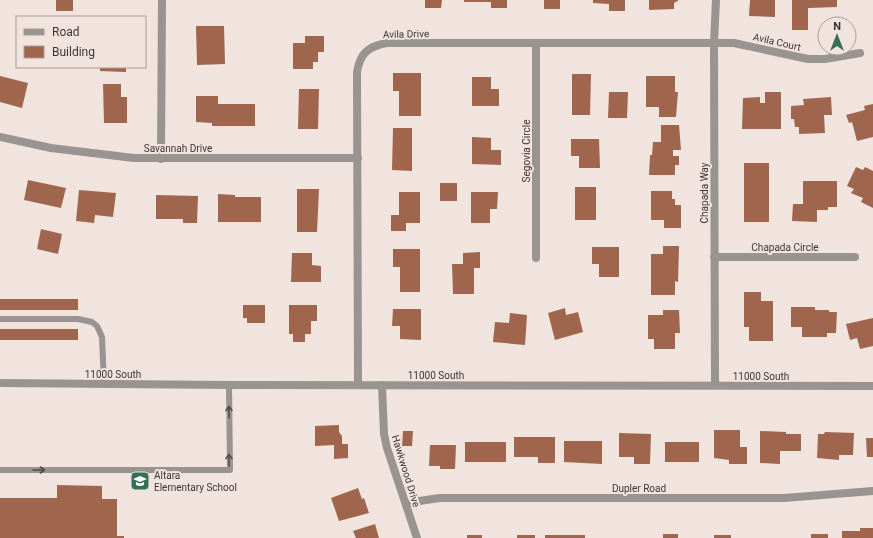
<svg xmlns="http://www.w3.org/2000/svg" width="873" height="538" font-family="Roboto,sans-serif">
<rect width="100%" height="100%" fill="#f1e3dd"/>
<path fill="#9f664d" d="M56 0H73V11H56Z
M425 0H442L441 8H425Z
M464 0H507V8H491V2H464Z
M544 0H560V9H544Z
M593 0H625V11H609V4L593 3Z
M649 0H679L674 3V9L649 10Z
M750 0H775V17L749 16Z
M792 0H837V7L808 8V30H792Z
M196 26H224L225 64 197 65Z
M305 36H324V52H318V62H313V69H293V43H305Z
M100 67H126V72L100 71Z
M393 73H421V116H399V91H393Z
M572 74H591L590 115H572Z
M0 76 28 83 22 108 0 102Z
M646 76H675V92H678L676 117H659V107H646Z
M472 77H491V89H499V106H472Z
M103 84H121V97H127V123H104Z
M299 89H319L318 129H298Z
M609 92H628L627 118H608Z
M765 92H781V129H742L743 98 760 97V103H765Z
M196 96H218V104H255V126H212V123L196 122Z
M831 97 832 115H824L825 133 799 134V127H795L794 119H791V106L804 105 803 99Z
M873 104V137L857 141 852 122 849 123 846 115 865 110 864 106Z
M661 125H679L681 150H673V156H679V165H675V175H649L650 155H652L653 142H661Z
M393 128H412V171L392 170Z
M472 137 491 138V150H501V165L472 164Z
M571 139H599L600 168H579V156H571Z
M744 163H769V222H744Z
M856 167 863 170 865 167 873 171V208L861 202 863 198 851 193 854 189 847 186Z
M28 180 66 188 61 208 24 200Z
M803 181H837V207H828V210H817V222L792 221 793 204H803Z
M440 183H457V201H440Z
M575 187H596V220H575Z
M297 189H319L317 232H297Z
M79 190 116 193 113 217 95 215 94 223 76 221Z
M651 191H672V199H675V205H681V228H664V220H651Z
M399 192H420V223H406V231H391V215H399Z
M471 192H498L497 209H490V223H471Z
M218 194 235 195V197H261V222H218Z
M156 195 198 196 197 223H183V219H156Z
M41 229 62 234 58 254 37 249Z
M663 246H679L678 282 675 281V295H651V254H663Z
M592 247H619V277H599V264H592Z
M393 249H420V292H400V267H393Z
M480 252V268H474V294H453L452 264H463V253Z
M292 253H312V265L321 266V282H291Z
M744 292H761V301H773V341H749V327H744Z
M0 299H78V310H0Z
M243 305H265V323H247V318H243Z
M289 305H317V321H311V334H305V342H293V334H289Z
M791 307H815V310H829V312H837L836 333H827V337H802V327H791Z
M565 308 566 315 578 312 583 332 555 340 548 313Z
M393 309H421V340L400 339V326H392Z
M663 310H679L680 333H675V349H654V339H648V315H663Z
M510 313 527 315 525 345 493 342 495 322 509 323Z
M873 318V346L860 349 857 338 850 340 846 324Z
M0 329H78V340H0Z
M339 425V432L342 436V444H348V458L334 459V445L315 446V426Z
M714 430H740V447H747V464H729V460L714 458Z
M403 431H413L412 446H402Z
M760 431 786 432V434H801V451H780V464L760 463Z
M825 432 854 433 853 455H839V460L817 458 818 434H824Z
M619 433 651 434 650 464H634V457H619Z
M514 437H555V463H538V457H514Z
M866 438H873V457H867Z
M564 441H602V464L564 462Z
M465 442H506V462H465Z
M665 442H699V462H665Z
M430 445H456L455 469H440V466H429Z
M57 485 102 486V499H117V536H124V538H0V498H57Z
M358 488 362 499 364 498 369 513 339 521 331 498Z
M375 524 379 538H356L353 531Z
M860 528H873V538H842V531H860Z
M663 534H678V538H663Z
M811 534H828V538H811Z
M467 535H482V538H467Z
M517 535H535V538H517Z
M545 535H585V538H545Z
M714 535H731V538H714Z"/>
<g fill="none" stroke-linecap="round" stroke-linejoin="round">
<path stroke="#999391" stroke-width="6" d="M0 319H78L92 322 97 326 102 337 104 384
M0 470H230L229 385"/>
<path stroke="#999391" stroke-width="8" d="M0 137 51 148 134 158H358
M161 159 162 0
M714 257H855
M536 258V43
M358 385 357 72C360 53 369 46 387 43H734L808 59H825L860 53
M382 385 384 434 387 448 417 538
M715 385 714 43 716 0
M406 505 419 501 440 498H784L873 491"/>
<path stroke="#999391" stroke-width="8" d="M0 383 229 385 873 386"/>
</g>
<defs><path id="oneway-shaft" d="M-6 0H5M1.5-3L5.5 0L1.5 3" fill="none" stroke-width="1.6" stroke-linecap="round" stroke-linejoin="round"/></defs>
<g stroke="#524d4b">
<use href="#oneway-shaft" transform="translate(229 412) rotate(-91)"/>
<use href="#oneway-shaft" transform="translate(229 460) rotate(-91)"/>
<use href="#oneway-shaft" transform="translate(39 470)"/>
</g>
<defs>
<g id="school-square" transform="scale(1)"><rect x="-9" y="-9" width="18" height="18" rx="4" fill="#356f58" stroke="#f1e3dd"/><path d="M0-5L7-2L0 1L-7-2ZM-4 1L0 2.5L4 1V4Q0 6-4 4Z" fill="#fff"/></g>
</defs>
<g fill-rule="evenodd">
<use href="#school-square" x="140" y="481"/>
</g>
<g text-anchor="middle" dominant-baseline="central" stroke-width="4" stroke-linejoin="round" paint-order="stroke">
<g font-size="10" fill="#3b3634" stroke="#f1e3dd">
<text transform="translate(406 34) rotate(-1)">Avila Drive</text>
<text transform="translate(777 42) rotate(13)">Avila Court</text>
<text x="178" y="148">Savannah Drive</text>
<text transform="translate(526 151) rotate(-90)">Segovia Circle</text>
<text transform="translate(704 193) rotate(-90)">Chapada Way</text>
<text x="785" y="247">Chapada Circle</text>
<text x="113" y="374">11000 South</text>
<text x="436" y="375">11000 South</text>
<text x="761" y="376">11000 South</text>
<text transform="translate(406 471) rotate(73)">Hawkwood Drive</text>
<text x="639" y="488">Dupler Road</text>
</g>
<g font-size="10" fill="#3b3634" stroke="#f1e3dd" text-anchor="start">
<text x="154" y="475">Altara<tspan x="154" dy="12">Elementary School</tspan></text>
</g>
</g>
<rect x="16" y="16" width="130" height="52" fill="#f1e3dd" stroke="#a89e99"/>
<rect x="24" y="29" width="20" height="6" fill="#999391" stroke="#a89e99"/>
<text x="52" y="36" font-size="12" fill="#3b3634">Road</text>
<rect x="24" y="46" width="20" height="12" fill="#9f664d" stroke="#a89e99"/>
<text x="52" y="56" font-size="12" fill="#3b3634">Building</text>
<g transform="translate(837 36)"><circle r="19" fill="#f1e3dd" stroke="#a89e99"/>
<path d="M0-3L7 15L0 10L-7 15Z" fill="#356f58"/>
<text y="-6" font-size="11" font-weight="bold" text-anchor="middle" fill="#3b3634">N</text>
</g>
</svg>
